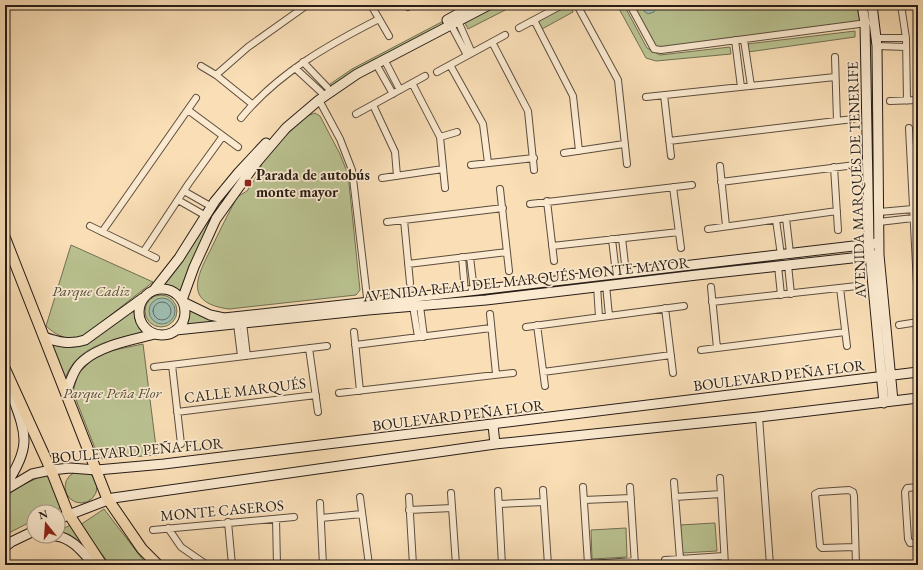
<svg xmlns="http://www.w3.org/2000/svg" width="923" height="570" font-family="'EB Garamond',serif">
<rect width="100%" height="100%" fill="#f9deb6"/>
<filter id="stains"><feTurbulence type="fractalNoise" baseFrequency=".005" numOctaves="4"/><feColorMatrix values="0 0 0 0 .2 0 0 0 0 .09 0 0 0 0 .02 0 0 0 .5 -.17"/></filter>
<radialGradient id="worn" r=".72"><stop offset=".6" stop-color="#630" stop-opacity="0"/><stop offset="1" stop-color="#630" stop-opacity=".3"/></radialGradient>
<path fill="#bac291" stroke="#707054" d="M474 5H488L319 99 320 91 352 69Z
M493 5H515L468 29 464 21Z
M570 5 573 12 542 29 537 21Z
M617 5H624L647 48 660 55 730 47 731 54 656 61 646 58Z
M633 5H861L864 23 654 48Z
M855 31V37L748 52 747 44Z
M315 113 320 116 340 154 348 174 360 290 356 295 229 309C184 303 196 278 211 249 218 234 225 220 233 205L237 197 247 191 260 171 262 162 284 137 307 116Z
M210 219 181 294 174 289 160 286Z
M71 245 153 282 81 338C66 340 57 336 46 326Z
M145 311a16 16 0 1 1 32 0a16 16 0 1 1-32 0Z
M187 307 228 320 182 327 186 317Z
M133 310 138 324 144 332 143 333C112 339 76 346 65 379L51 345 73 347 80 346Z
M143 344 157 455 103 459 98 456 73 392 78 374 94 358 109 351Z
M65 487a16 16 0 1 1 32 0a16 16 0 1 1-32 0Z
M44 475H48L61 502 59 509 54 512H34V520L5 535V496L20 486Z
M104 509 147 565H110L80 525Z
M715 523 717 551 682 553 680 525Z
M70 525 89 552 70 535 58 532Z
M626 528 627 557 592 559 591 530Z"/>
<path fill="#9ebcaf" stroke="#6e7c72" d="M642 5H657L654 12 648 14 644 11Z
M149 311a13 13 0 1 1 26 0a13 13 0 1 1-26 0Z"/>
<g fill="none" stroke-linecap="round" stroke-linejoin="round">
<path stroke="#626c63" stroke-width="1" d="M153 311a9 9 0 1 1 18 0a9 9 0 1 1-18 0Z"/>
<g stroke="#5c4d3f" stroke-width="8">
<path id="street" d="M371 5 389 36
M577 5 618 80 627 164
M630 5 654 49 661 50 867 23
M901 5 906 38 907 101
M408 7 412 5
M534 20 573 96 579 151
M458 21 472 53
M451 25 467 55
M519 28 562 5
M876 38H906
M735 40 741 87
M744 40 751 86
M492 42 528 111 534 170
M877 46 906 47
M835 57 837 121
M384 59 400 90
M303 62 327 87
M376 64 393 94
M450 65 483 124 488 163
M201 66 216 75 252 104
M295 68 321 92
M437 72 505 35
M216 75 248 47 307 5
M412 83 440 137 445 188
M664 95 671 156
M646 97 835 77
M319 100 340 139 352 170 368 306
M890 101 918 100
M373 105 395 152 397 176
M188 110 238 147
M356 114 425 76
M241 118C278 73 328 45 379 19
M909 128 918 304
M440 137 457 132
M669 141 853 119
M910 148H918
M564 153 624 144
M471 165 534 158
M720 166 726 226
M834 167 838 230
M382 178 443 169
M721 182 855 165
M673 187 681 248
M500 189 509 271
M184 191 212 207
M178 200 206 216
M547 201 554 261
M530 204 692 185
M879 212 913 209
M786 218 790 253
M404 220 410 283
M776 220 781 255
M387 222 503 208
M879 222 913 218
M90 226 156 258
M708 229 837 211
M102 232 196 98
M622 238 626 273
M612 239 616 274
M552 246 679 232
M144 251 189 183 223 136
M462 257 465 292
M470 257 474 291
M408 264 507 252
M788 265 791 294
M778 266 781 295
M606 285 609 316
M597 286 599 317
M711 287 717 348
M840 288 847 346
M712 302 857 286
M413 306 418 337
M420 306 424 337
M665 308 673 373
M490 314 496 374
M243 323 247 356
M237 324 241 356
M537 325 545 386
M899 325 918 322
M526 327 684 306
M354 332 360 391
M355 345 491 328
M309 348 318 412
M701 350 845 332
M172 365 181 444
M154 367 327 346
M543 372 671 355
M339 393 513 373
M177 412 316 395
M759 417 770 565
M720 478 725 565
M674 482 680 559
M583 487 588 564
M630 487 635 565
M918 487 907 488 905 492 908 539 910 543H918
M543 490 548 565
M498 491 502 565
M451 493 456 565
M360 497 369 565
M409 497 413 565
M675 497 721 494
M584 500 631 498
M320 503 323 565
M499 504 544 502
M409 510 452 508
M321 518 362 514
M276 519 277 565
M228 522 232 565
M168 528 181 547 207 565
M153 530 294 517
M855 547 822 548 820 546 815 494 819 492 849 490 853 492 854 496 856 565
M665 560 724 556
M573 565 635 561"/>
</g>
<g stroke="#271d17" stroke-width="11">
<path id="secondary" d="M862 5 865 23 869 244 884 403
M872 5 877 46 879 255 893 401
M447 20 474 5
M139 312a23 23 0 1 1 46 0a23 23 0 1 1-46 0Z
M154 290 179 258 215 201 238 173 266 143
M182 300 194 267 216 219 257 162 286 128 319 100 357 74 489 5
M183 302 210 315 224 318 478 290 879 243
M176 330 368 310 486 300 697 275 879 255
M44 337C58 342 70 345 85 340L143 298
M66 393C70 382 74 368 83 361 102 345 132 340 155 334
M493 425 495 444
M5 486C33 445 26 434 10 390
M5 490 32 474 51 470 70 468 97 470 164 464 918 372
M58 519 113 498 495 444 759 417 918 398
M56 536C73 538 84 554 94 565
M5 547 11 542 34 531"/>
</g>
<g stroke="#271d17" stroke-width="12">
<path id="primary" d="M5 238 107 498 142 549 158 565
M5 369 51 470 68 513 102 565"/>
</g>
<use href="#street" stroke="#fbead0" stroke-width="6"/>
<use href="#secondary" stroke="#fbead0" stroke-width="9"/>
<use href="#primary" stroke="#f9deb6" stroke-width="10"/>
</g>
<rect fill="#8f2418" stroke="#fbead0" stroke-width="1.5" x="244" y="179" width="8" height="8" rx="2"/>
<g text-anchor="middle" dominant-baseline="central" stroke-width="3.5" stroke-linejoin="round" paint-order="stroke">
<g font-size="15" font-weight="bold" fill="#271d17" stroke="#fbead0" text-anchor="start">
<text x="256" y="174">Parada de autobús<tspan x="256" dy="17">monte mayor</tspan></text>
</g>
<g font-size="15" fill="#271d17" stroke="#fbead0">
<text transform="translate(856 180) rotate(-92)">AVENIDA MARQUÉS DE TENERIFE</text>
<text transform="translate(526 279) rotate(-6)">AVENIDA REAL DEL MARQUÉS MONTE MAYOR</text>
<text transform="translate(779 375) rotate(-7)">BOULEVARD PEÑA FLOR</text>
<text transform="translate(245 390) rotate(-7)">CALLE MARQUÉS</text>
<text transform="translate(458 415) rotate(-7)">BOULEVARD PEÑA FLOR</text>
<text transform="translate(137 450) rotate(-5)">BOULEVARD PEÑA FLOR</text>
<text transform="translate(222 510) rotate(-5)">MONTE CASEROS</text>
</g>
<g font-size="15" font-style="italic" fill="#534f3c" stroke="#fbead0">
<text x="91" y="290">Parque Cadiz</text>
<text x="112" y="392">Parque Peña Flor</text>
</g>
</g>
<rect width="923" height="570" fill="none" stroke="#f9deb6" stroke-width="20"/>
<rect x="6" y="6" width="911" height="558" fill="none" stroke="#271d17" stroke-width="2"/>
<rect x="10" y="10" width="903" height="550" fill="none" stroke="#271d17"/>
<g transform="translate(46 524) rotate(343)"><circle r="19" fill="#fbead0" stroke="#a69886"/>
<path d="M0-3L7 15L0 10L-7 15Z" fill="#8f2418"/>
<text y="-6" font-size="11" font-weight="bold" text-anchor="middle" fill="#271d17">N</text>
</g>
<rect width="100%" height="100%" filter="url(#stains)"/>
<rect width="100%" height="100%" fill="url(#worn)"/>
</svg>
